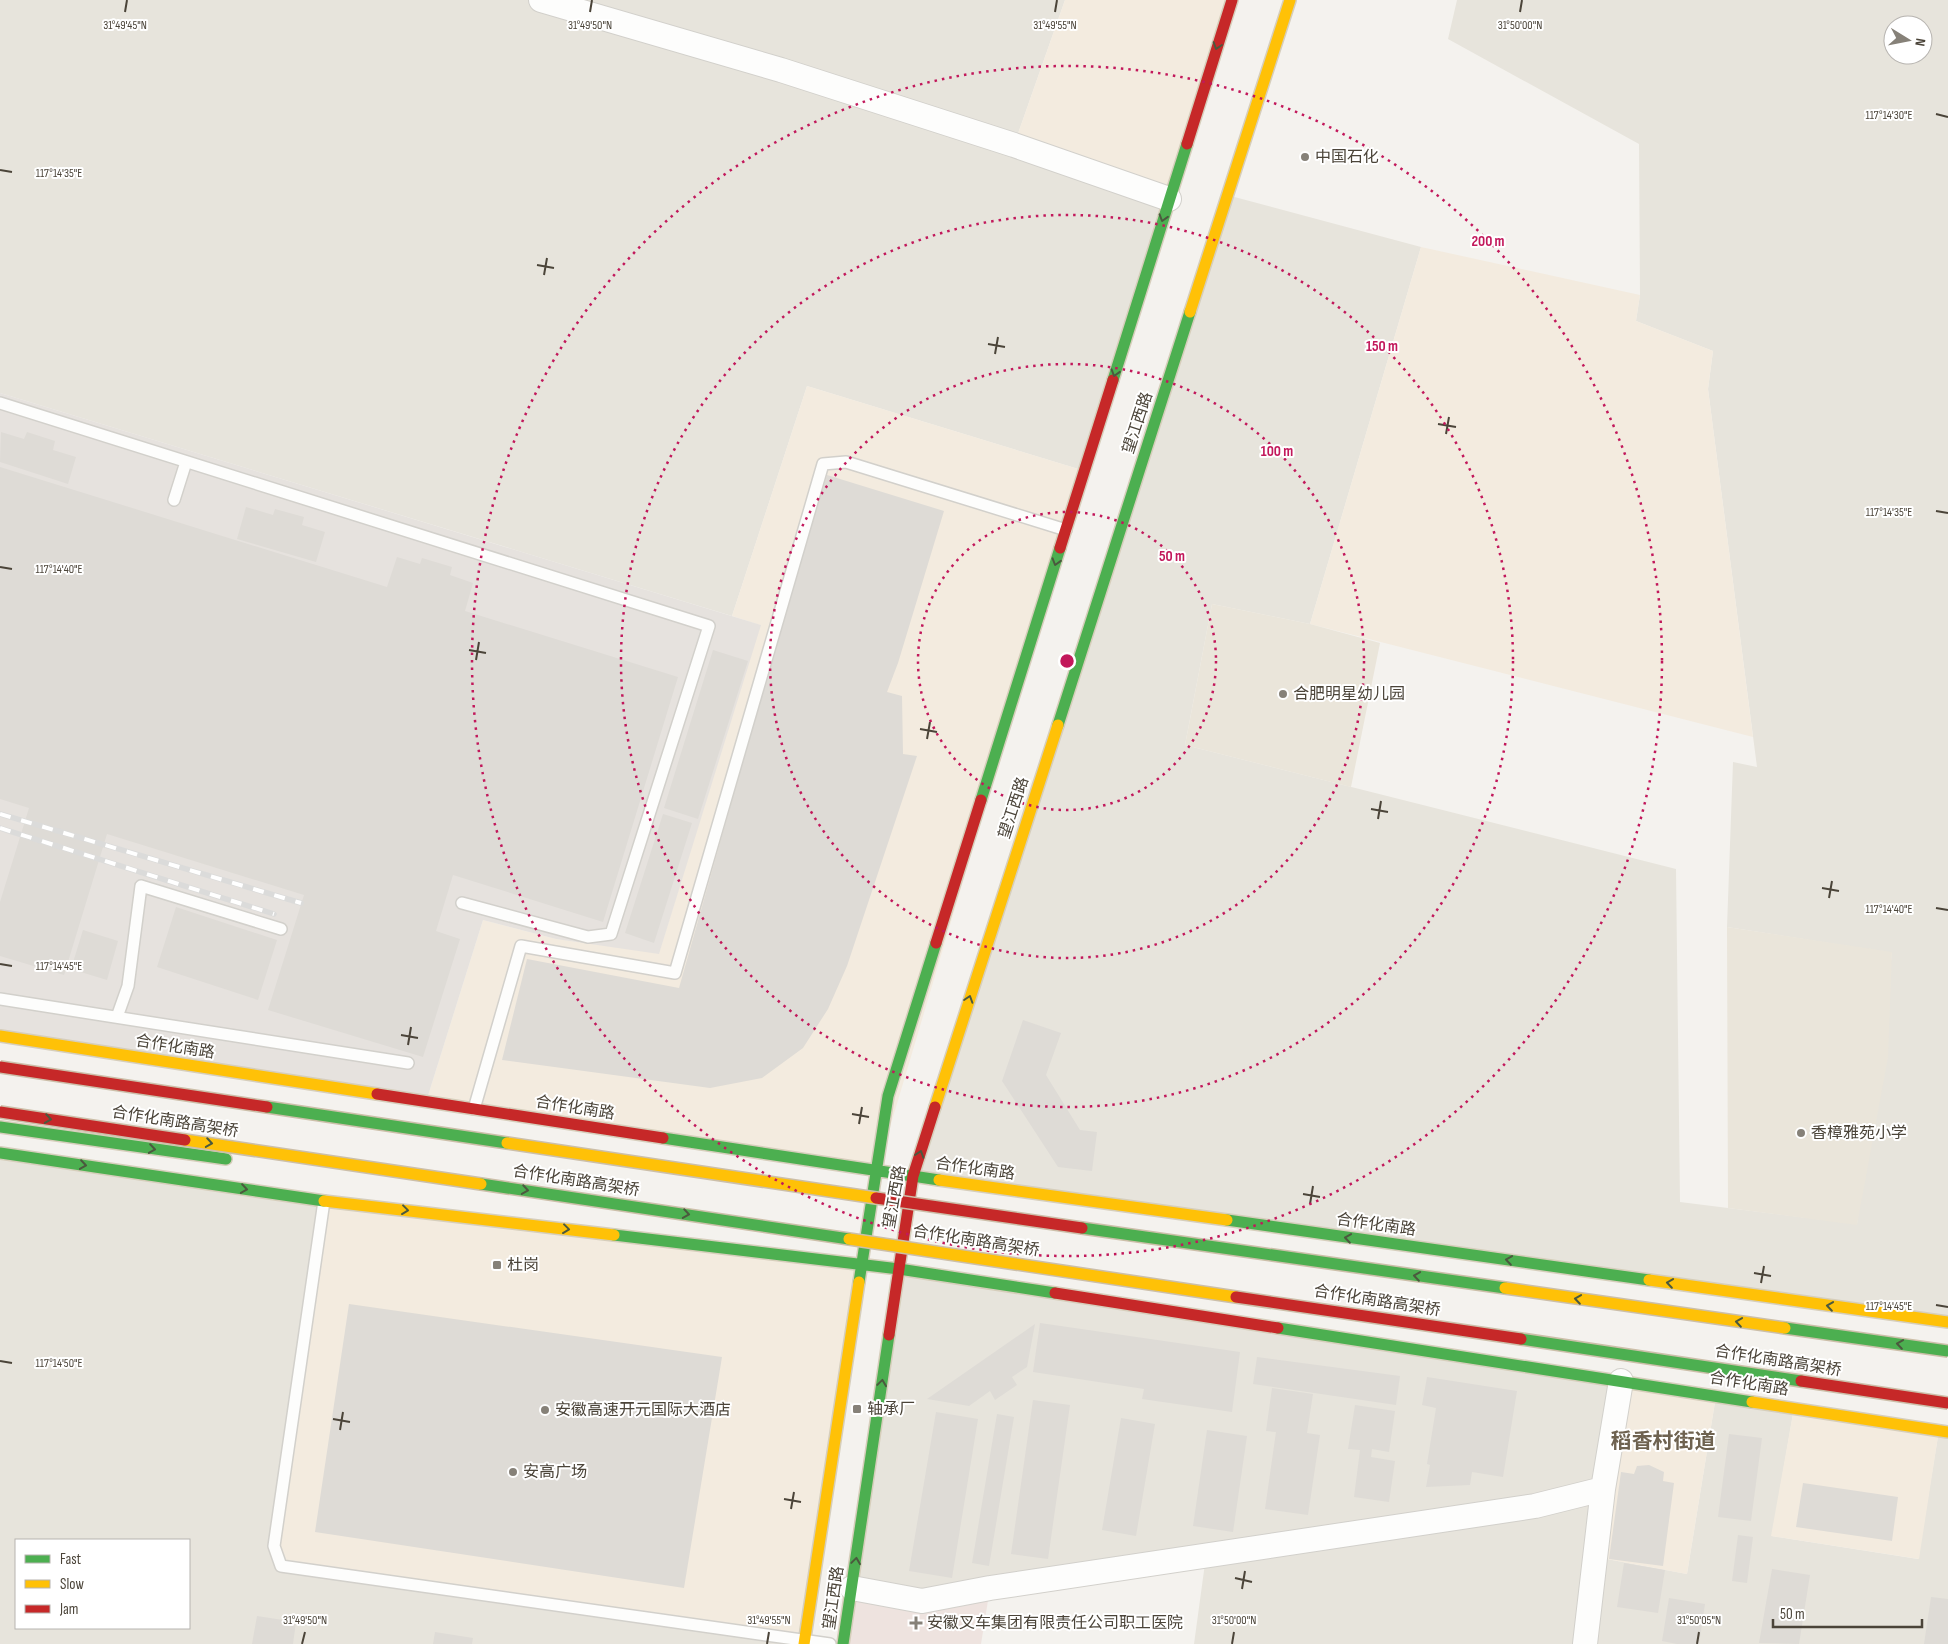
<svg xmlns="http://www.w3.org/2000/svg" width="1948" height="1644" font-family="'Sofia Sans Condensed','Noto Sans SC',sans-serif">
<rect width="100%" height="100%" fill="#f4f2ee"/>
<path fill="#e7e4dc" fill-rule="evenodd" d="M0 0H1065L1014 145 1169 199 1085 471 807 386 732 616 0 393Z
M1457 0H1948V1322L913 1176 1227 195 1421 247 1310 624 1212 604 1185 745 1676 869 1680 1202 1857 1224 1892 953 1727 927 1733 762 1757 767 1708 389 1713 351 1636 321 1640 295 1639 144 1448 39ZM1893 25H1923V55H1893Z
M0 1153 324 1201 804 1644H0ZM16 1540H189V1628H16Z
M899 1269 1621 1381 1596 1557 1687 1574 1716 1396 1794 1408 1772 1536 1918 1559 1939 1430 1948 1432V1644H1194L1206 1556 922 1601 852 1588Z"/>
<path fill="#f3ebdf" d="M1065 0H1232L1169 199 1014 145Z
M1421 247 1640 295 1636 321 1713 351 1708 389 1753 737 1310 624Z
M807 386 1085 471 877 1171 426 1102 483 920 556 939 659 953 760 625 732 616Z
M324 1201 863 1264 805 1640 281 1566 274 1546Z
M1621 1381 1716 1396 1687 1574 1596 1557Z
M1794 1408 1939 1430 1919 1559 1771 1536Z"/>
<path fill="#e6e2de" d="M0 393 761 625 659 954 556 939 483 920 426 1102 0 1036Z"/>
<path fill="#eae5da" d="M1212 604 1310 624 1380 643 1351 787 1185 745Z
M1727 927 1892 952 1888 1057 1857 1225 1728 1208Z"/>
<path fill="#eee3df" d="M852 1588 922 1601 990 1588 981 1644H843Z"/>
<path fill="#dedbd6" d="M1 432 24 439 27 432 55 441 53 450 76 457 68 484 0 462Z
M0 467 387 587 397 557 420 564 422 558 452 567 450 575 473 583 465 611 678 677 603 922 453 875 436 931 460 939 423 1057 268 1010 304 895 107 834 64 975 0 956V902L29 808 0 799Z
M827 475 944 511 898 663 887 692 902 696 903 754 917 756 847 966 828 1009 803 1048 762 1078 710 1088 502 1060 527 959 679 988 781 627Z
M246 507 273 515 275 509 304 517 302 525 325 532 316 562 237 539Z
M713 650 748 661 698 819 664 808Z
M663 814 692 823 654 943 625 933Z
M176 907 277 940 258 1000 157 967Z
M83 930 118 941 107 980 71 969Z
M1023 1020 1061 1033 1046 1075 1080 1130 1097 1132 1092 1171 1058 1167 1002 1081Z
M349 1304 722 1357 684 1588 315 1532Z
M1040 1323 1240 1352 1232 1412 1142 1399 1144 1389 1033 1372Z
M1035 1324 1027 1367 1012 1377 1017 1385 995 1400 990 1391 969 1406 927 1399Z
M1257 1357 1400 1376 1396 1405 1253 1384Z
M1427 1377 1517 1391 1503 1477 1472 1472 1470 1485 1426 1487 1430 1465 1427 1464 1436 1408 1422 1405Z
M1272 1388 1313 1394 1307 1433 1320 1435 1308 1515 1265 1509 1276 1432 1266 1431Z
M1033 1400 1070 1405 1048 1559 1011 1554Z
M1355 1405 1395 1411 1389 1452 1372 1449 1371 1457 1395 1461 1389 1502 1354 1497 1360 1450 1348 1449Z
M936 1412 978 1419 952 1578 909 1571Z
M997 1414 1014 1417 989 1566 972 1563Z
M1121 1418 1155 1424 1136 1536 1102 1530Z
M1207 1430 1247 1436 1233 1532 1193 1526Z
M1729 1434 1762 1438 1751 1521 1718 1517Z
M1649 1465 1664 1472 1663 1481 1674 1483 1663 1566 1609 1559 1621 1472 1634 1474 1637 1466Z
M1803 1483 1898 1497 1892 1541 1796 1527Z
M1738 1535 1753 1537 1747 1583 1732 1581Z
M1624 1563 1665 1570 1658 1613 1617 1607Z
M1772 1569 1810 1575 1799 1644 1759 1643Z
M1931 1597 1948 1599V1644H1924Z
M1669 1598 1705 1604 1699 1644H1677L1662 1641Z
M257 1616 296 1622 293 1644H252Z
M435 1632 473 1638 472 1644H433Z"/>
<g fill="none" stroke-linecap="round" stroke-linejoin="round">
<g stroke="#d2d0cb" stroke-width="14">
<path id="lane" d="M0 403 709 626 611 934 588 937 462 903
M174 500 186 462
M0 999 408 1063
M117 1017 128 986 141 886 281 929
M474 1109 521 946 675 973 823 464 846 462 1066 530
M324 1201 274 1546 281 1566 830 1644"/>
</g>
<g stroke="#d2d0cb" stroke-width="26">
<path id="street" d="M541 0 781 70 1014 145 1169 199
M852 1588 922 1601 990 1588 1535 1506 1603 1489 1621 1381
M1585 1644 1603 1489"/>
</g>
<g stroke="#d6cebb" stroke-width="14">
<path id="fast" d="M1113 380 1187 144
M1058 725 1190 312
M981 800 1060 548
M0 1127 226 1159
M663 1138 939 1180
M0 1153 324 1201
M1227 1220 1649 1280
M614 1235 899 1269 1055 1293
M859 1282 888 1096 936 943
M1278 1328 1752 1402
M843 1644 889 1335"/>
</g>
<g stroke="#d6cebb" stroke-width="14">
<path id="slow" d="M1190 312 1290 0
M0 1036 377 1094
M935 1107 1058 725
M939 1180 1227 1220
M324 1201 614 1235
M1649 1280 1948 1322
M1752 1402 1948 1432
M804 1644 859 1282"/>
</g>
<g stroke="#d6cebb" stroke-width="14">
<path id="jam" d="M1187 144 1232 0
M1060 548 1113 380
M936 943 981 800
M377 1094 663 1138
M1055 1293 1278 1328
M889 1335 913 1176 935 1107"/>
</g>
<use href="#lane" stroke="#fdfdfc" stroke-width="11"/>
<use href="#street" stroke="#fdfdfc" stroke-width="24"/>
<use href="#fast" stroke="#4caf50" stroke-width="11"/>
<use href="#slow" stroke="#ffc107" stroke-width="11"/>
<use href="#jam" stroke="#c62828" stroke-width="11"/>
<g stroke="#dbdbda" stroke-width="5.5">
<path id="rail" d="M0 814 301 903
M0 828 274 914"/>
</g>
<use href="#rail" stroke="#fff" stroke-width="4" stroke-dasharray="11" stroke-linecap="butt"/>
<g stroke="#ccbfa9" stroke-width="14" stroke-linecap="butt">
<path id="fast-bridge" d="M267 1107 507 1143
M481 1184 849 1239
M1082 1228 1505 1288
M1785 1328 1948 1351
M1521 1339 1801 1381"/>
</g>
<g stroke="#ccbfa9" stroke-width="14" stroke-linecap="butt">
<path id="slow-bridge" d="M185 1140 481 1184
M507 1143 876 1198
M849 1239 1236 1297
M1505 1288 1785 1328"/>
</g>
<g stroke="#ccbfa9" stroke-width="14" stroke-linecap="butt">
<path id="jam-bridge" d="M0 1067 267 1107
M0 1112 185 1140
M876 1198 1082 1228
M1236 1297 1521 1339
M1801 1381 1948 1403"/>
</g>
<use href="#fast-bridge" stroke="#4caf50" stroke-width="11"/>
<use href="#slow-bridge" stroke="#ffc107" stroke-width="11"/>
<use href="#jam-bridge" stroke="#c62828" stroke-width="11"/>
</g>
<defs><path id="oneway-chevron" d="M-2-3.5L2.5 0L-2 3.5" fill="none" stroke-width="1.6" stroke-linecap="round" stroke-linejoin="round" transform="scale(1.25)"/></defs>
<g stroke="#4b593e">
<use href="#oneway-chevron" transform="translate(1217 46) rotate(108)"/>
<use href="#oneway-chevron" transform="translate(1163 218) rotate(107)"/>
<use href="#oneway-chevron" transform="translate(1115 373) rotate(107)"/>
<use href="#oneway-chevron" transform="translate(1056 562) rotate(107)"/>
<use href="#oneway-chevron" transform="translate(969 999) rotate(-72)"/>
<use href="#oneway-chevron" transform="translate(48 1119) rotate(9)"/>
<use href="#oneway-chevron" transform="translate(209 1143) rotate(9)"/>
<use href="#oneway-chevron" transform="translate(152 1149) rotate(8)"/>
<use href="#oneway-chevron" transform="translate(920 1154) rotate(-72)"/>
<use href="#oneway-chevron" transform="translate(83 1165) rotate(8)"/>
<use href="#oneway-chevron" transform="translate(244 1189) rotate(8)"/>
<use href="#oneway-chevron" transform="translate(525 1190) rotate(9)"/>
<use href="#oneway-chevron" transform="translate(405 1210) rotate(7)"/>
<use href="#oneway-chevron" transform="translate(686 1214) rotate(9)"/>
<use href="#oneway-chevron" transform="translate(566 1229) rotate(7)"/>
<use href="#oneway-chevron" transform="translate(1348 1238) rotate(-172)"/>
<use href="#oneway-chevron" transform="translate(1509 1260) rotate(-172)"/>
<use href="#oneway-chevron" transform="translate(1417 1276) rotate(-172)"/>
<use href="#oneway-chevron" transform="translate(1670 1283) rotate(-172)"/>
<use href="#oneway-chevron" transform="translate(1578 1299) rotate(-172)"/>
<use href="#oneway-chevron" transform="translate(1830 1306) rotate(-172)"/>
<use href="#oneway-chevron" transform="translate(1739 1322) rotate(-172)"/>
<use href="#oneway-chevron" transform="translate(1900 1344) rotate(-172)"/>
<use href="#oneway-chevron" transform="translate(882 1383) rotate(-82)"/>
<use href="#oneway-chevron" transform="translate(856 1561) rotate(-82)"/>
</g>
<path fill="none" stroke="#4b4439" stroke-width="2" d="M125 12 127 0M590 12 592 0M1055 12 1057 0M1520 12 1522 0M1936 114 1948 117M0 170 12 172M537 265 554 268M544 275 547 258M988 344 1005 347M995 354 998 337M1438 424 1456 427M1446 434 1449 417M1936 511 1948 513M0 567 12 569M469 650 486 653M476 660 479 642M920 729 937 732M927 739 930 722M1371 809 1388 812M1378 819 1381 801M1822 888 1839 891M1829 898 1832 881M1936 908 1948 910M0 964 12 966M401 1035 418 1038M408 1045 411 1027M852 1114 869 1117M859 1124 862 1107M1303 1194 1320 1197M1310 1204 1313 1186M1754 1273 1771 1276M1761 1283 1764 1266M1936 1305 1948 1307M0 1361 12 1363M333 1419 350 1422M340 1430 343 1412M784 1499 801 1502M791 1509 794 1492M1235 1578 1252 1582M1242 1589 1245 1571M302 1644 305 1632M767 1644 769 1632M1232 1644 1234 1632M1697 1644 1699 1632"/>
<g fill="none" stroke="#c2185b" stroke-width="2.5" stroke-dasharray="2.5 5">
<circle cx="1067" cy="661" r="149"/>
<circle cx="1067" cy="661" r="297"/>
<circle cx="1067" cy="661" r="446"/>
<circle cx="1067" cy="661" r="595"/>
</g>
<g fill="#868178" stroke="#fff" stroke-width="2">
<circle cx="1305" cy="157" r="5"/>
<circle cx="1283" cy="694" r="5"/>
<circle cx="1801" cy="1133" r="5"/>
<rect x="492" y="1260" width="10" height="10" rx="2.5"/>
<rect x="852" y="1404" width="10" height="10" rx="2.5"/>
<circle cx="545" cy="1410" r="5"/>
<circle cx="513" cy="1472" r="5"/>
<path d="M913.5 1615.5h5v5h5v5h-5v5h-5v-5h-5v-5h5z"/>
</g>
<g text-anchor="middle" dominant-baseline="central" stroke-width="4" stroke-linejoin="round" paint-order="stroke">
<g font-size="16" fill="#4b4439" stroke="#fff" text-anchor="start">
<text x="1315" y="157">中国石化</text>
<text x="1293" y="694">合肥明星幼儿园</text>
<text x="1811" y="1133">香樟雅苑小学</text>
<text x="507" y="1265">杜岗</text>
<text x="867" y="1409">轴承厂</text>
<text x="555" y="1410">安徽高速开元国际大酒店</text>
<text x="523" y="1472">安高广场</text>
<text x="927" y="1623">安徽叉车集团有限责任公司职工医院</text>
</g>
<g font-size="16" fill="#4b4439" stroke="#fff">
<text transform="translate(1138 423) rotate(-72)">望江西路</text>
<text transform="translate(1014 808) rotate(-72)">望江西路</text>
<text transform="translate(175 1047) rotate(9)">合作化南路</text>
<text transform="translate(575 1108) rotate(9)">合作化南路</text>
<text transform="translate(175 1122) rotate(9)">合作化南路高架桥</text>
<text transform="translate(975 1169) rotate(8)">合作化南路</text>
<text transform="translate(576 1181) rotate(9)">合作化南路高架桥</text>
<text transform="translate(895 1197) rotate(-80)">望江西路</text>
<text transform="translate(1376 1225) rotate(8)">合作化南路</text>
<text transform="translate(976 1241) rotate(9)">合作化南路高架桥</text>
<text transform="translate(1377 1301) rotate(9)">合作化南路高架桥</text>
<text transform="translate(1778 1361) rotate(9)">合作化南路高架桥</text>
<text transform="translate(1749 1384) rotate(9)">合作化南路</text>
<text transform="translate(834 1598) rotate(-82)">望江西路</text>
</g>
<g font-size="21" font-weight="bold" fill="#6e6250" stroke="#fff">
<text x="1663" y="1441">稻香村街道</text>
</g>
</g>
<g font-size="12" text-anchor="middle" fill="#4b4439" stroke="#fff" stroke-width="4" stroke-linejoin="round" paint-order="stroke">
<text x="125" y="29">31°49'45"N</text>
<text x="590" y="29">31°49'50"N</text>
<text x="1055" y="29">31°49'55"N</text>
<text x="1520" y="29">31°50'00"N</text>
<text x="1889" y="119">117°14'30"E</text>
<text x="59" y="177">117°14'35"E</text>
<text x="1889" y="516">117°14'35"E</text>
<text x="59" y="573">117°14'40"E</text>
<text x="1889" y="913">117°14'40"E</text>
<text x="59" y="970">117°14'45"E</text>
<text x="1889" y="1310">117°14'45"E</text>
<text x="59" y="1367">117°14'50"E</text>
<text x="305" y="1624">31°49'50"N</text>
<text x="769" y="1624">31°49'55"N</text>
<text x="1234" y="1624">31°50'00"N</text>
<text x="1699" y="1624">31°50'05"N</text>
</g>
<circle cx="1067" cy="661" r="8" fill="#c2185b" stroke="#fff" stroke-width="2.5"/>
<g font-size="15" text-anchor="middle" font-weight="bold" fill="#c2185b" stroke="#fff" stroke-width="4" stroke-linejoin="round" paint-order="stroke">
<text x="1488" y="246">200 m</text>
<text x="1382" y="351">150 m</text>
<text x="1277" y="456">100 m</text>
<text x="1172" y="561">50 m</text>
</g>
<rect x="15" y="1539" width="175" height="90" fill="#ffffff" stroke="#b7b4b0"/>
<rect x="25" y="1555" width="25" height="8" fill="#4caf50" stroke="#b7b4b0"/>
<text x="60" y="1564" font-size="15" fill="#4b4439">Fast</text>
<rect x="25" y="1580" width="25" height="8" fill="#ffc107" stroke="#b7b4b0"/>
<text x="60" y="1589" font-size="15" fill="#4b4439">Slow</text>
<rect x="25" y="1605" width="25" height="8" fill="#c62828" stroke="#b7b4b0"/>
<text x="60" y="1614" font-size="15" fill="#4b4439">Jam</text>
<g transform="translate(1908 40) rotate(100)"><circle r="24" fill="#ffffff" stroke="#b7b4b0"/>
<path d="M0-4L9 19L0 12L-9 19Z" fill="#868178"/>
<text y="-8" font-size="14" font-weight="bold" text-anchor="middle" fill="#4b4439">N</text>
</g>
<path d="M1773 1619v8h149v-8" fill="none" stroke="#4b4439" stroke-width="2.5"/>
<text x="1780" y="1619" font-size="15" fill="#4b4439" stroke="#ffffff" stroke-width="4" paint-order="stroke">50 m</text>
</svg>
